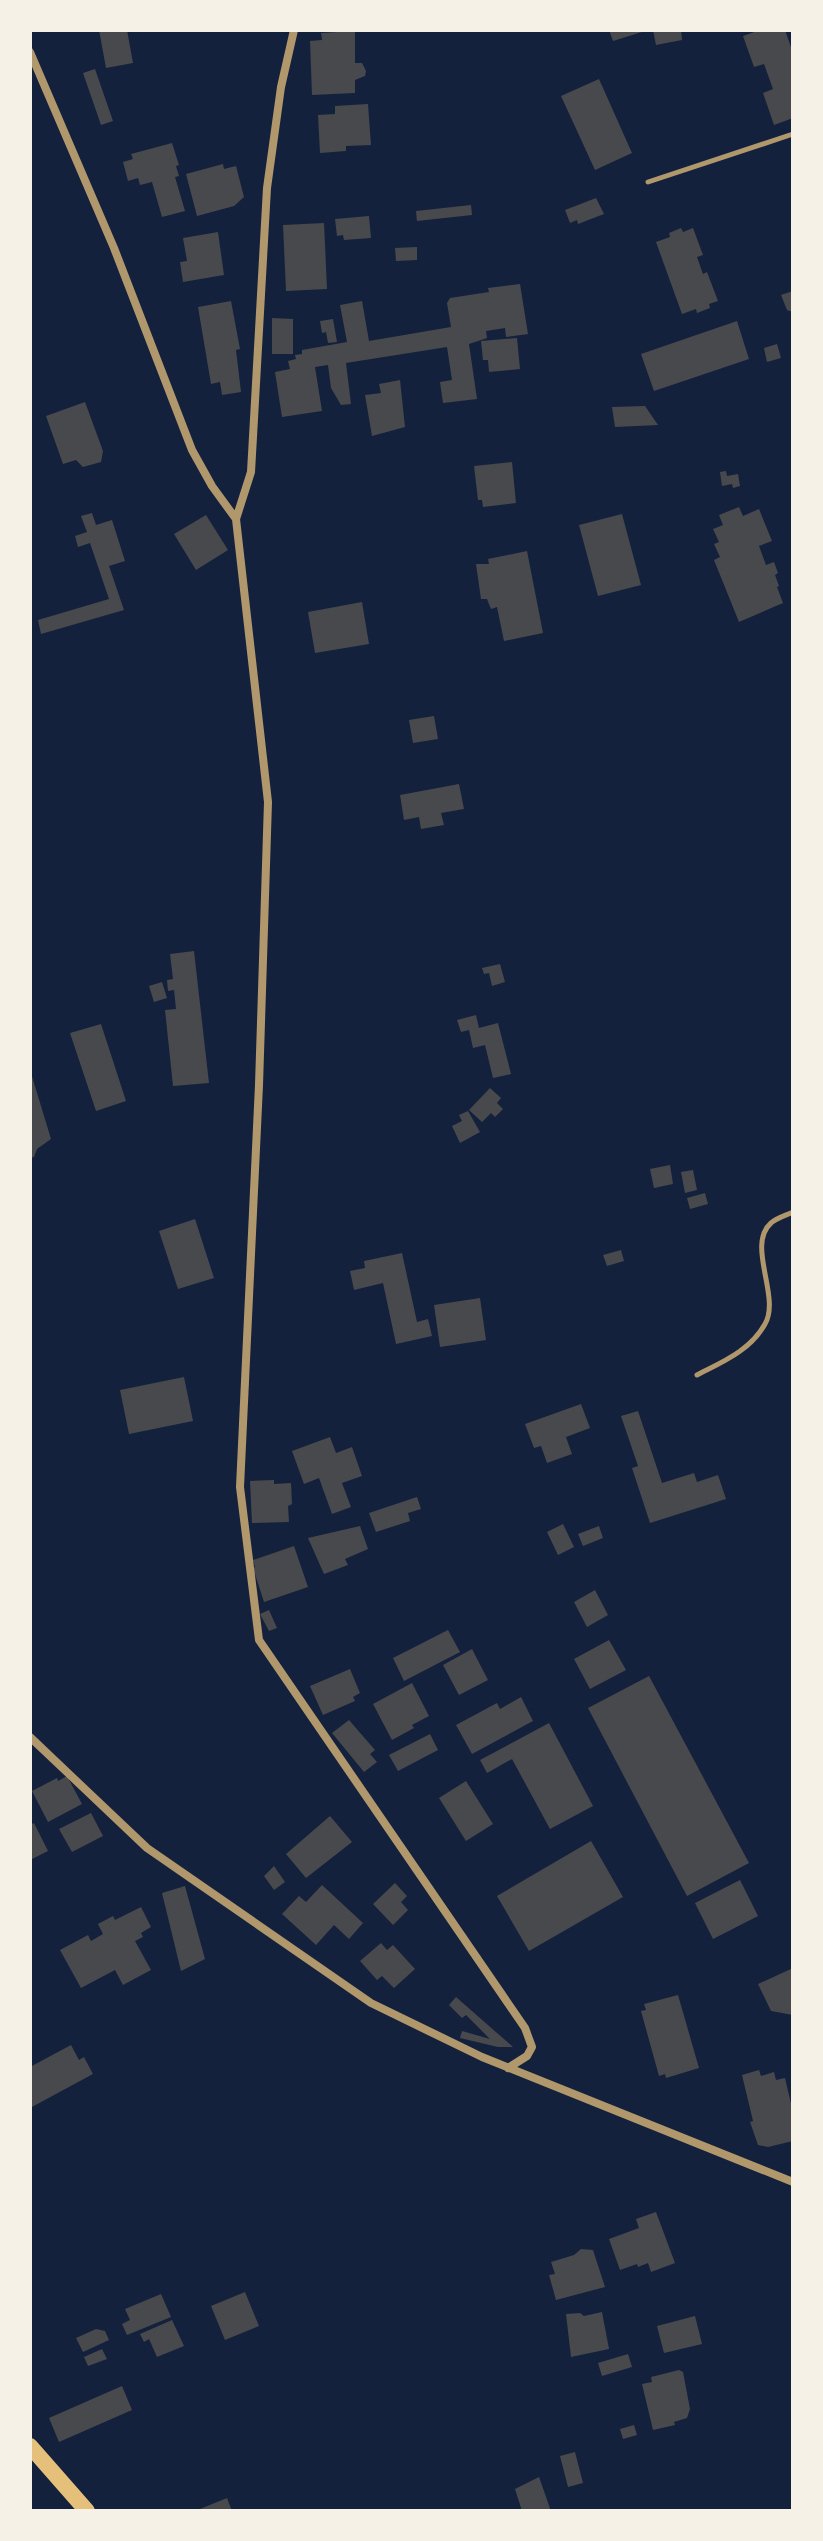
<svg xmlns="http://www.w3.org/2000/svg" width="823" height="2541" font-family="'Golos Text',sans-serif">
<rect width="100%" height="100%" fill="#14213d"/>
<path fill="#48494c" d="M99 30H127L133 63 106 68Z
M609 30H645V31L613 41Z
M653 30H681L682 40 656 45Z
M760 30H785L793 53V118L774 125 763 93 773 89 764 64 754 67 743 36Z
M355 31V63H362L366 71 365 76 355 80V93L312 95 310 41 322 40 321 33Z
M95 69 113 121 101 125 83 73Z
M599 79 632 153 595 170 561 96Z
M368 104 371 145 346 146V151L320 153 318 115 335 114V106Z
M172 143 179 165 176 166 179 176 175 177 185 211 162 217 152 182 140 185 138 178 128 181 123 162 133 159 131 154Z
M223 164 224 169 236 166 244 197 234 206 197 216 186 174Z
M596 198 604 214 578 224 577 220 570 223 565 210Z
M471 205 472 215 417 221 416 211Z
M369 216 371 238 344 240 343 235 337 236 335 219Z
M324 223 327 289 286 291 283 225Z
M681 228 683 232 693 228 703 255 697 257 703 274 707 272 718 301 709 304 710 308 697 313 696 309 682 314 656 242 670 237 669 233Z
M218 232 224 275 183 282 180 262 187 261 183 238Z
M417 247V260L396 261 395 248Z
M520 284 528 334 506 337 505 328 486 331 487 338 469 344 477 399 443 403 440 382 452 380 447 347 346 363 351 404 341 405 331 388 328 365 315 367 322 411 282 417 275 372 290 369 288 361 296 359 295 355 302 354V350L347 342 340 305 362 301 369 341 451 327 447 303 450 298 489 292 488 288Z
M793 291V312L787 310 781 295Z
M231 301 240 349 236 350 241 392 222 395 220 382 211 384 198 307Z
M272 318 293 319V354H272Z
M333 319 337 342 328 343 326 332 322 333 320 321Z
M737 321 749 359 654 391 641 354Z
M517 338 520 369 489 372 488 360H483L481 341Z
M777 344 781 358 767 362 764 348Z
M400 380 405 427 372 436 365 395 381 393 379 384Z
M85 402 103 451 101 462 83 467 76 460 63 464 46 416Z
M645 406 658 425 615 427 612 407Z
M512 462 516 503 483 507 482 500H478L474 466Z
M726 471 727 476 738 474 740 486 733 488 732 484 722 486 720 472Z
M739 507 743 516 759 509 772 541 759 546 766 565 774 562 778 573 775 575 779 586 777 587 783 603 739 622 714 560 720 557 714 544 719 542 713 529 723 525 719 515Z
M92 513 96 525 112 520 125 561 109 566 124 610 41 634 38 620 109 599 90 543 78 547 75 536 87 532 81 516Z
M622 514 641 585 598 596 579 525Z
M206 515 228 550 196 570 174 534Z
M527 551 543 633 504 641 497 607 491 609 487 599H481L476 564H489L488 559Z
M362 602 369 644 315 653 308 612Z
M434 716 438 739 413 743 409 720Z
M459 784 464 809 441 813 444 825 421 829 419 817 404 820 400 795Z
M194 951 209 1083 173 1086 165 1010 176 1009 174 990 168 991 167 980 173 979 170 954Z
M500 964 505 982 492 986 489 973 484 974 482 968Z
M162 982 167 998 154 1002 149 986Z
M476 1015 479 1028 498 1023 511 1074 493 1078 485 1045 473 1048 469 1030 461 1032 457 1020Z
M101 1024 126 1101 96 1111 70 1033Z
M31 1073 51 1139 37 1149 34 1157 30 1158Z
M490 1088 501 1098 497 1103 503 1109 495 1117 491 1113 482 1122 469 1110Z
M468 1111 480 1132 460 1143 452 1126 462 1121 459 1115Z
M670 1165 673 1184 654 1188 650 1169Z
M693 1170 697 1190 685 1193 681 1172Z
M705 1193 708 1204 690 1209 687 1198Z
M195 1219 214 1278 178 1289 159 1231Z
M621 1250 624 1261 607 1266 603 1255Z
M402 1253 417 1322 428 1319 432 1336 396 1344 383 1283 354 1290 350 1271 365 1268 364 1261Z
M480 1298 486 1340 440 1347 434 1305Z
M184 1377 193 1421 129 1434 120 1390Z
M581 1404 590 1428 566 1437 572 1454 547 1463 541 1446 534 1448 525 1424Z
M638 1411 662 1483 694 1473 697 1482 718 1475 726 1499 650 1523 632 1468 638 1466 621 1416Z
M330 1437 336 1453 352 1447 362 1476 342 1483 351 1507 332 1514 319 1478 304 1484 292 1451Z
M274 1480V1484L291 1483 292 1504 288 1506 289 1522 252 1523 250 1481Z
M417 1497 421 1509 408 1513 410 1521 376 1532 369 1513Z
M563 1524 574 1547 558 1555 547 1532Z
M360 1526 368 1549 345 1559 348 1565 324 1574 308 1538Z
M599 1526 603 1538 583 1546 578 1534Z
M294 1546 308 1587 264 1602 253 1568 255 1567 253 1560Z
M595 1590 608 1615 587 1627 574 1602Z
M269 1610 277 1628 269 1631 260 1614Z
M448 1630 460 1652 404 1681 393 1658Z
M609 1640 626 1670 590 1689 574 1659Z
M472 1649 488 1680 459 1695 443 1665Z
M350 1669 360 1693 353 1697 355 1701 323 1715 310 1686Z
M649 1676 749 1863 687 1896 588 1708Z
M412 1683 429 1716 412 1725 414 1728 392 1740 373 1704Z
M521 1697 533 1721 472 1754 456 1725 497 1703 500 1709Z
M349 1720 375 1750 370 1754 377 1762 364 1772 332 1733Z
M549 1723 593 1806 550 1829 512 1759 487 1773 480 1760Z
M430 1734 438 1750 398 1771 389 1755Z
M67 1776 82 1804 48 1822 32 1791 57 1778 58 1781Z
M466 1781 493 1824 466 1841 439 1798Z
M91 1813 103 1836 72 1852 59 1829Z
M330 1816 352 1842 306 1878 286 1854Z
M34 1823 48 1851 30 1860V1825Z
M591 1841 623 1897 529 1951 497 1896Z
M274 1866 285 1882 274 1890 264 1876Z
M740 1880 758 1916 713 1939 695 1903Z
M395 1883 407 1896 401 1902 408 1910 393 1925 373 1904Z
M322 1885 363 1923 349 1939 334 1925 316 1945 282 1914 299 1896 306 1902Z
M185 1886 205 1959 181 1971 162 1893Z
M141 1907 151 1927 141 1933 143 1937 135 1941 151 1970 123 1985 115 1970 81 1988 60 1950 88 1935 91 1941 103 1934 98 1924 113 1916 115 1920Z
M381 1943 387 1950 393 1945 415 1969 394 1988 382 1976 377 1980 360 1961Z
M793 1968V2015L771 2011 758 1984Z
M678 1995 699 2068 666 2078 665 2074 659 2076 641 2011 646 2010 644 2004Z
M456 1997 513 2047H498L460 2038 462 2031 490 2039 466 2015 462 2018 449 2005Z
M71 2045 79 2060 84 2057 93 2074 30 2108V2067Z
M759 2070 761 2076 774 2072 776 2080 785 2078 793 2112V2141L768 2147 758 2145 750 2122 753 2121 742 2075Z
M656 2212 675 2263 651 2272 648 2263 638 2267 637 2264 620 2270 609 2239 639 2228 636 2219Z
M581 2249 593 2250 605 2287 556 2300 549 2275 555 2274 551 2262 574 2255Z
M245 2292 259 2326 225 2340 211 2306Z
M161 2294 171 2317 127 2335 122 2324 130 2320 125 2309Z
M602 2312 609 2349 571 2357 566 2314 580 2313 584 2316Z
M695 2316 702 2344 664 2353 657 2326Z
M172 2320 184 2346 157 2357 149 2339 144 2342 140 2334Z
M96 2329 105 2331 109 2340 83 2352 76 2338Z
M102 2349 107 2359 88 2366 84 2357Z
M628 2354 632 2367 602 2376 598 2363Z
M679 2370 683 2372 690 2409 687 2418 674 2422 675 2425 653 2430 642 2384 652 2382 651 2377Z
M122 2386 132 2410 59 2442 49 2418Z
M634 2425 637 2435 623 2439 620 2429Z
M575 2452 583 2483 568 2487 560 2456Z
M539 2477 551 2511H522L515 2489Z
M227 2498 232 2511H195Z"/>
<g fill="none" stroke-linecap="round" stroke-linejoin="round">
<path stroke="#b1986c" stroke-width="5" d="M648 182 793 134
M697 1375C722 1362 750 1351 765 1324 781 1297 746 1245 771 1223 776 1218 787 1215 793 1212"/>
<path stroke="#b1986c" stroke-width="8" d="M294 30 281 87 267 188 251 472 236 519 268 802 259 1085 240 1487 259 1640 525 2028 532 2047 527 2056 508 2068
M30 52 114 248 192 450 212 486 236 519
M30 1737 147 1848 371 2003 482 2057 793 2182"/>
<path stroke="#e5c07b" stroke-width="16" d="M30 2446 87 2511"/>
</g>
<rect width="823" height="2541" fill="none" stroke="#f6f1e7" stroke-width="64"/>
</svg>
